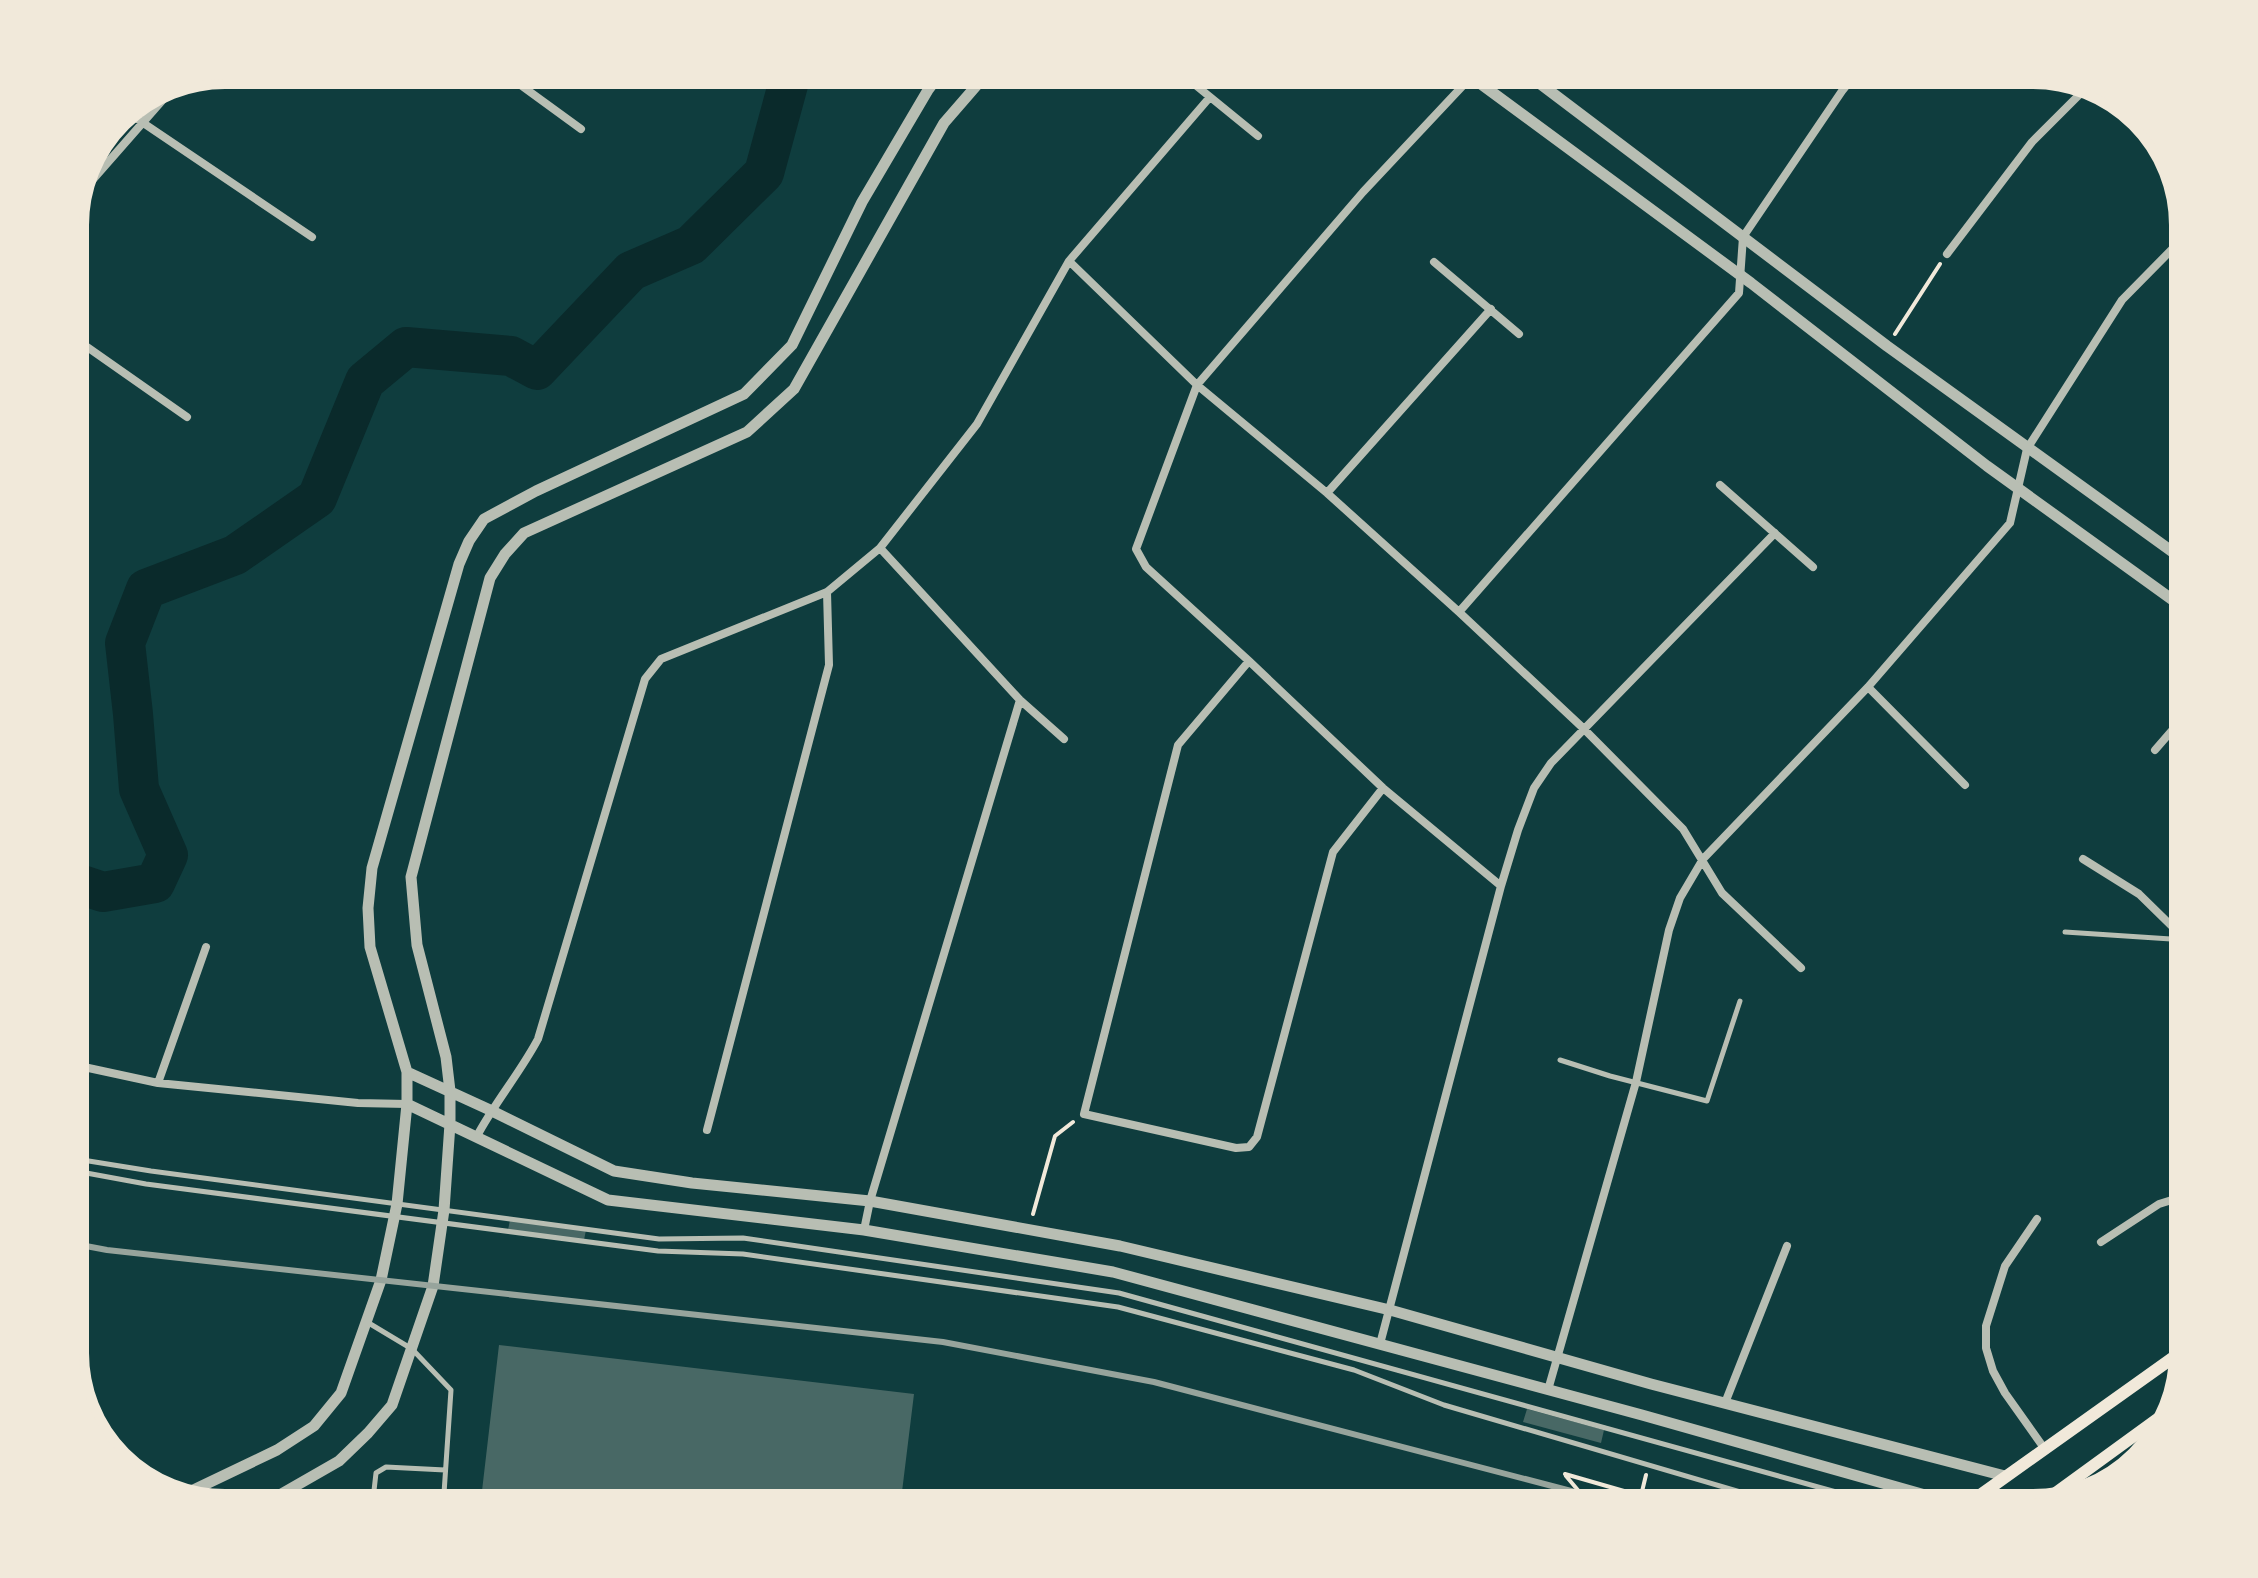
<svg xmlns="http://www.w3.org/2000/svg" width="2258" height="1578" font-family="'Fira Sans',sans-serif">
<rect width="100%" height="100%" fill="#0f3d3e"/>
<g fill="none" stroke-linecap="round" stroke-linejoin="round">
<path stroke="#0a2a2b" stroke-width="40" d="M70 881 103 892 155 883 168 855 139 789 133 714 125 643 146 589 235 555 317 498 365 381 406 347 511 356 537 370 631 271 691 245 764 173 792 70"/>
</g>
<path fill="#486865" d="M510 1220 586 1230 584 1240 508 1230Z
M499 1345 914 1394 900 1508H480Z
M1527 1409 1604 1430 1601 1443 1523 1422Z"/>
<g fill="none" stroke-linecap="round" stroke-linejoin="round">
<path stroke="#f1e9da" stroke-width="4" d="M1895 334 1940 264
M1033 1214 1055 1136 1073 1122
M1565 1474 1683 1508
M1566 1476 1593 1508
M1638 1508 1646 1475"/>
<path stroke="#b8beb3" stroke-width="5" d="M2065 932 2186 940
M1560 1060 1610 1076 1707 1101 1740 1001
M70 1158 151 1171 659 1239 743 1238 1119 1293 1894 1508
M70 1170 146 1184 658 1251 743 1254 1118 1307 1354 1370 1444 1405 1795 1508
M367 1322 412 1349 451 1390 443 1508
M372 1508 376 1473 386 1467 445 1470"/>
<path stroke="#b8beb3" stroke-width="8" d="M500 70 581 129
M1177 70 1258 136
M1471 77 1363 192 1197 385 1136 549 1146 567 1249 661 1383 788 1501 886
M124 110 312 237
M74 201 181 79
M1947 254 2032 142 2087 87
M1069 261 1197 385 1327 493 1459 612 1583 728 1683 829 1722 893 1801 968
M1434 262 1519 334
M70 335 187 417
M1720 485 1813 567
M1327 493 1491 309
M880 548 1020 700 1064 739
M1459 612 1739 293 1743 237 1842 91 1859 70
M1249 661 1178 745 1084 1114 1236 1148 1249 1147 1257 1137 1333 852 1383 788
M1868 687 1965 785
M2155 750 2188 712
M2083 859 2139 894 2188 942
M70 1064 158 1083 358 1103 407 1104
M158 1083 206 947
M707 1130 829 665 827 592
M477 1136C495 1102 520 1073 538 1039L645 679 661 659 827 592 880 548 977 424 1069 261 1210 97
M2037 1219 2005 1266 1986 1326V1348L1993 1371 2005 1393 2044 1448
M864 1230 870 1201 1020 700
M2101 1242 2159 1204 2175 1199 2188 1207
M1380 1344 1501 886 1518 830 1534 788 1551 763 1775 533
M1548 1390 1636 1082 1669 930 1680 898 1703 859 1868 687 2010 523 2027 449 2122 300 2188 233
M1725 1403 1787 1246
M2142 1430 2155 1445"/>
<path stroke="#b8beb3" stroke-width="11" d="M1462 70 1751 283 1987 466 2188 611
M1522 70 1887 346 2188 563
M407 1072 490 1110 614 1171 692 1183 870 1201 1120 1246 1390 1310 1651 1384 2005 1476
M407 1104 608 1200 864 1230 1113 1272 1642 1415 1964 1506
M183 1495 277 1450 314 1426 341 1393 381 1280 397 1204 407 1104V1072L370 947 368 908 372 868 459 564 469 541 484 519 536 491 744 394 792 345 862 202 928 90 943 70
M257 1508 339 1461 368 1433 392 1405 433 1286 444 1210 450 1124V1091L446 1057 417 945 411 877 490 578 505 554 524 533 747 432 794 389 944 123 990 70"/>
<path stroke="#f1e9da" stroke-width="12" d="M277 1498 279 1508
M1962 1508 2188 1347
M2035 1508 2171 1409"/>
<path stroke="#97a49c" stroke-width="6" d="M70 1243 107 1250 943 1342 1154 1382 1636 1508"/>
</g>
<path d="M0 0H2258V1578H0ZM225 84H2033A141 141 0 0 1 2174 225V1353A141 141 0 0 1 2033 1494H225A141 141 0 0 1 84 1353V225A141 141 0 0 1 225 84Z" fill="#f1e9da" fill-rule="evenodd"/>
<path fill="none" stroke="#f1e9da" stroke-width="10" d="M225 84H2033A141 141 0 0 1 2174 225V1353A141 141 0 0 1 2033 1494H225A141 141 0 0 1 84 1353V225A141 141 0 0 1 225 84Z"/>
</svg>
